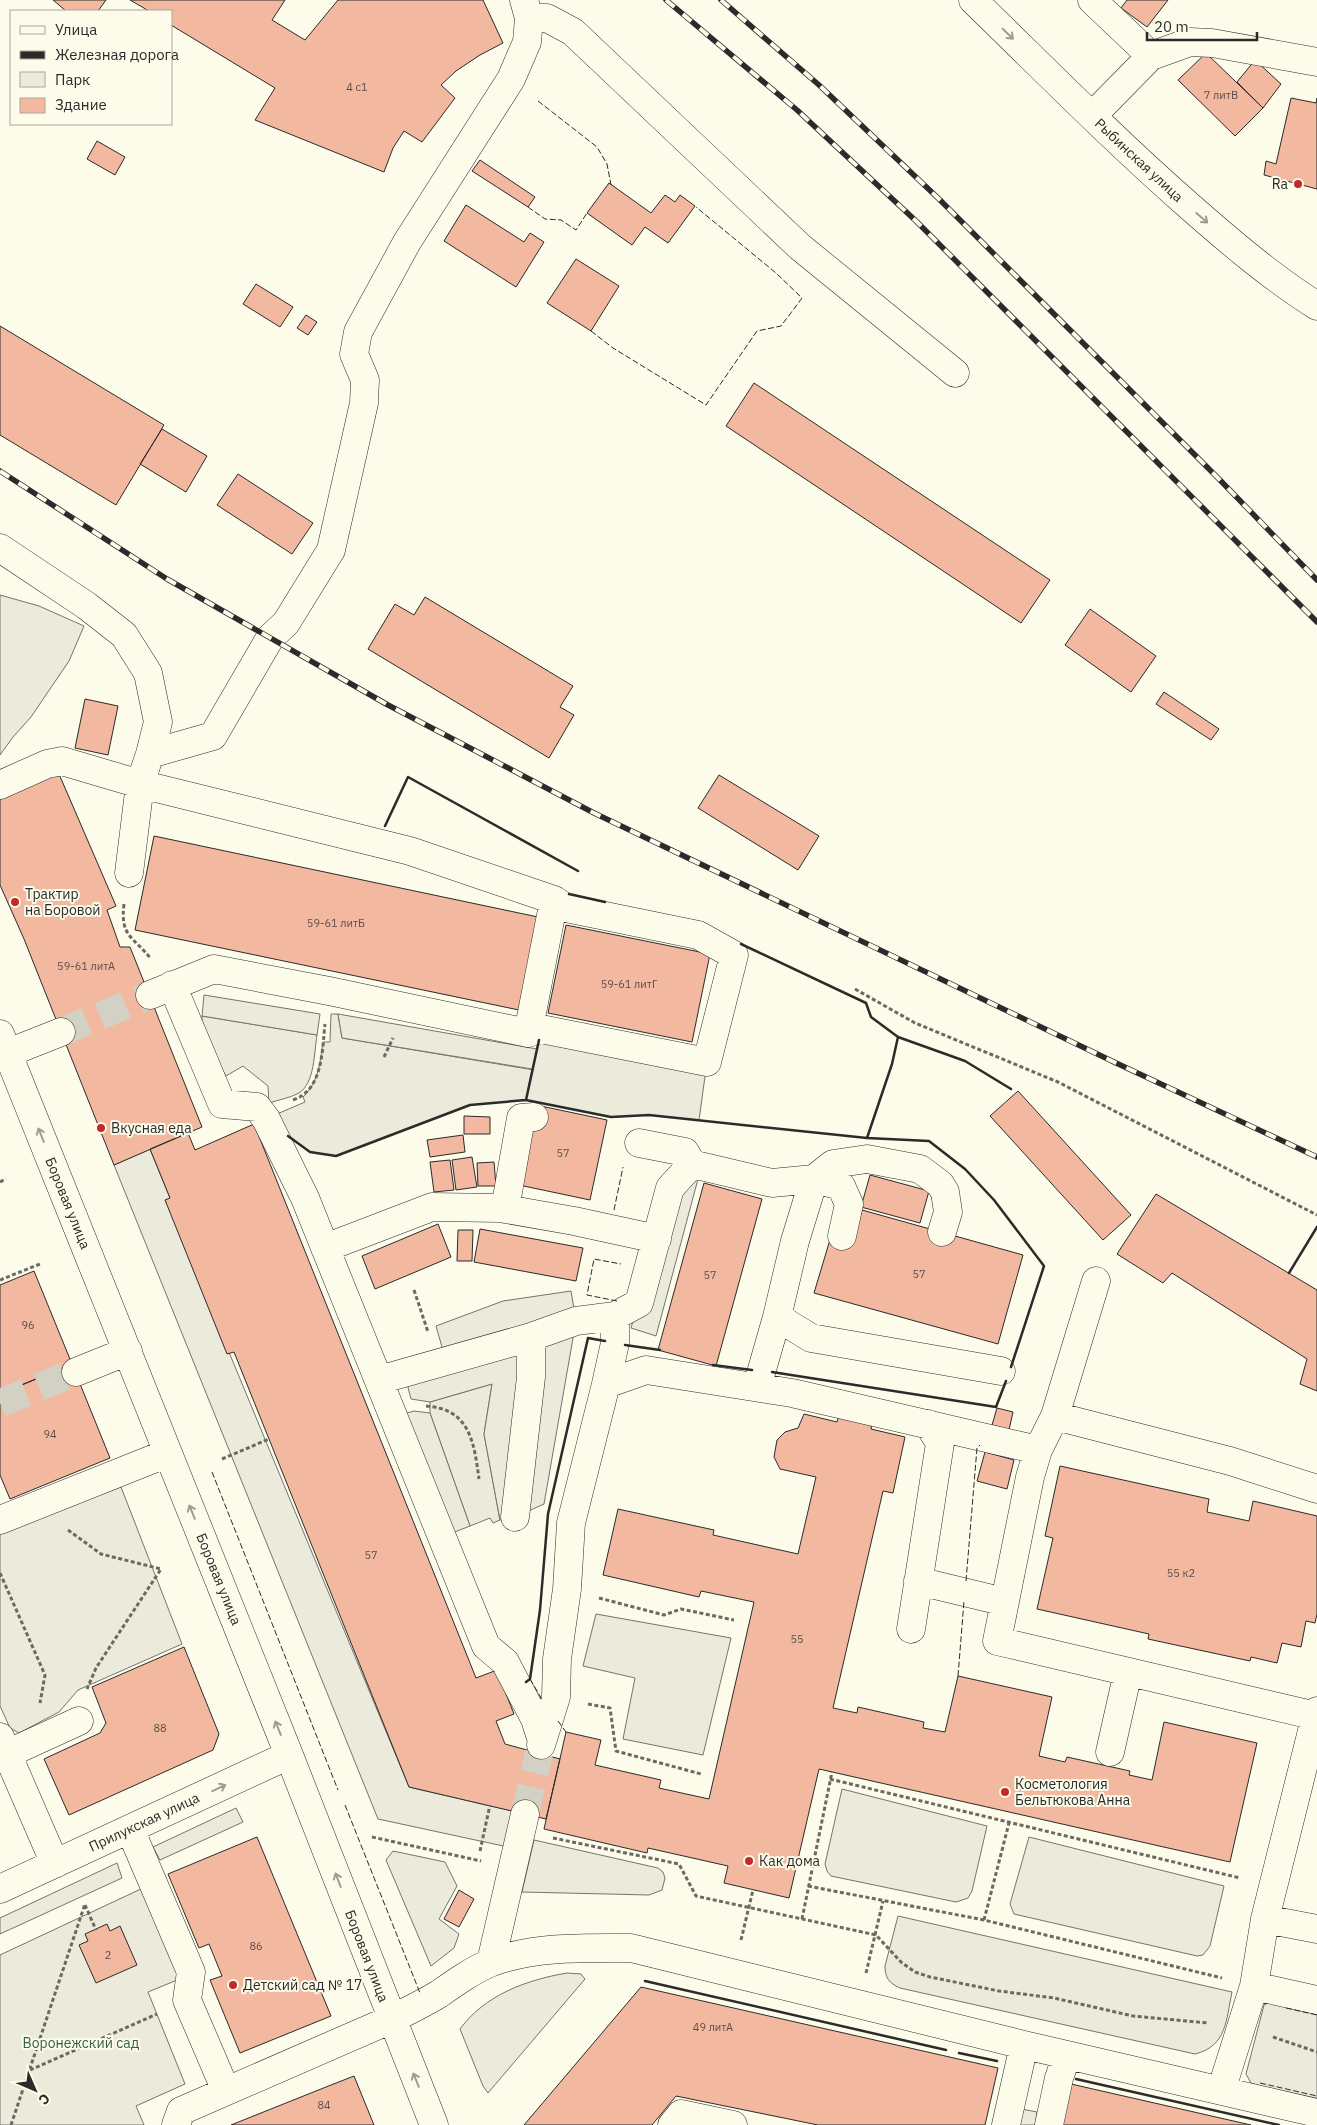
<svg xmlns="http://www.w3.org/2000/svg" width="1317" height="2125" font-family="'IBM Plex Sans',sans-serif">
<rect width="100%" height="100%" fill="#fdfbea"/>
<path fill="#ecebdb" stroke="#74746e" d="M331 1014H338L342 1038 534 1070 526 1100 470 1105 336 1156 310 1152 288 1136 277 1114 305 1102 303 1097C319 1081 320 1063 323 1042H330Z
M202 1016 317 1035C314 1052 315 1083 299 1093 290 1098 278 1100 269 1103L268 1086 243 1066 226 1076 202 1032Z
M150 1149 170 1198 166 1200 409 1787 517 1812 508 1847 378 1819 114 1165Z
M492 1384 484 1434 500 1520 493 1523 490 1518 470 1526 430 1413V1402Z
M121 1487 182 1644 78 1690 59 1712 19 1733 10 1728 0 1706V1531Z
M596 1614 731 1638 703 1755 623 1739 635 1678 583 1666Z
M842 1789 987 1826 972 1891 968 1898 956 1902 831 1876 827 1871 825 1864Z
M236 1808 243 1822 160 1860 153 1847Z
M1029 1837 1224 1886 1210 1946 1203 1955 1197 1956 1014 1914 1010 1904Z
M534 1840 658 1868 663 1872 665 1878 662 1890 649 1895 522 1892Z
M393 1851 445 1862 457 1886 439 1919 459 1934 454 1948 431 1966 386 1860Z
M117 1863 122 1878 0 1934V1918Z
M143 1888 182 1978 148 1992 185 2084 136 2106 144 2125H0V1955Z
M898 1916 1232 1992C1226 2020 1227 2046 1195 2054L900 1988C889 1983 885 1978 885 1966Z
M567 1973 581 1974 585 1979 488 2093 483 2086 460 2029C485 1995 526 1980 567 1973Z
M1270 2002 1317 2012V2099L1257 2085 1251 2083 1246 2074 1264 2005Z
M1016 2108 1037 2112 1035 2125H1013Z"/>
<path fill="#eceadb" stroke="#74746e" d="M0 595 39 606 84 626 69 661 31 717 13 737 0 755Z
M204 995 320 1014 317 1035 202 1016Z
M338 1014 537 1049 541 1029 707 1062 699 1120 649 1115 611 1117 526 1100 532 1069 342 1038Z
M698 1179 656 1336 631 1328 670 1188Z
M571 1291 576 1321 544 1504 515 1517 500 1520 484 1434 492 1384 430 1402 411 1399 404 1372 446 1361 436 1326 503 1301Z
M414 1411 430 1413 470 1526 442 1537 393 1417Z"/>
<path fill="#f2b8a0" stroke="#2b2b2b" d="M53 0H106L98 11H66Z
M130 0H285L272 20 305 40 338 0H483L503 43 480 55 456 71 441 85 455 98 422 142 404 131 393 148 384 172 255 120 275 88 171 25V11H149Z
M1127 0H1168L1147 27 1121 8Z
M1206 53 1263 108 1235 136 1178 80Z
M1255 60 1281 84 1263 108 1237 82Z
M1291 98 1316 103 1317 98V189L1264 175 1266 161 1276 164Z
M97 141 125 157 115 175 87 159Z
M480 160 535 197 528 207 472 171Z
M609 183 651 213 665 195 675 202 680 195 695 206 668 243 645 227 632 245 587 213Z
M466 205 524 242 530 233 544 242 516 287 444 241Z
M576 259 619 286 591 331 547 303Z
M256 284 293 307 280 327 243 304Z
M306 315 317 322 308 335 297 328Z
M0 326 164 425 116 505 0 435Z
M754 383 1050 580 1021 623 726 426Z
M162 429 207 456 186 492 140 464Z
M238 474 313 523 292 554 217 505Z
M425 597 573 686 560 707 574 715 549 758 368 649 395 604 414 615Z
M1090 609 1156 656 1131 692 1065 645Z
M1164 692 1219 729 1211 740 1156 704Z
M85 699 118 706 108 755 75 748Z
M59 774 116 906 107 910 120 947H130L202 1127 114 1165 24 939 0 885V797Z
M719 775 819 836 798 870 698 808Z
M154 836 538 917 519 1010 135 930Z
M566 925 710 954 692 1042 548 1013Z
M1018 1091 1131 1215 1103 1240 990 1116Z
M536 1105 607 1120 590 1200 519 1185Z
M464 1116 490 1117V1134H464Z
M254 1124 476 1678 497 1670 501 1681 514 1714 496 1721 505 1744 560 1759 546 1819 409 1787 234 1352 227 1354 165 1200 170 1198 150 1149 188 1133 195 1150Z
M463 1135 465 1152 430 1157 427 1140Z
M472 1157 477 1187 456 1190 452 1160Z
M450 1160 454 1190 434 1192 430 1162Z
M494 1162 496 1186H478L477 1163Z
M870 1175 929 1191 920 1223 861 1207Z
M704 1183 762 1199 716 1366 658 1350Z
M1156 1194 1317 1290V1391L1300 1384 1307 1359 1172 1273 1163 1283 1117 1254Z
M862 1210 1023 1255 998 1344 814 1293 832 1233 854 1239Z
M438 1224 451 1257 375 1289 362 1256Z
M480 1229 583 1248 576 1281 474 1262Z
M458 1230H473L472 1261H457Z
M34 1271 72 1364 0 1394V1285Z
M72 1364 110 1458 10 1499 0 1475V1394Z
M997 1408 1013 1412 1009 1430 992 1425Z
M804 1414 837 1422 839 1415 872 1423 871 1429 905 1437 893 1493 883 1491 833 1708 857 1713 858 1707 924 1722 923 1728 945 1732 958 1676 1052 1697 1039 1756 1065 1762 1067 1757 1130 1771 1129 1775 1152 1780 1164 1722 1257 1743 1230 1862 819 1769 789 1898 724 1883 728 1866 648 1848 647 1853 544 1829 566 1732 601 1740 595 1765 661 1780 659 1788 709 1799 754 1602 701 1591 699 1597 603 1575 618 1509 714 1530 713 1535 798 1554 816 1477 780 1469 774 1457 777 1440 785 1432 798 1428Z
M985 1452 1014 1460 1007 1489 977 1481Z
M1060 1466 1209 1499 1207 1512 1249 1521 1253 1501 1317 1516V1614L1315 1623 1306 1621 1301 1647 1282 1643 1277 1663 1251 1657 1250 1661 1148 1639 1149 1634 1037 1609 1053 1538 1045 1536Z
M184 1647 219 1734 213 1750 69 1815 44 1759 100 1733 106 1723 92 1687Z
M257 1837 331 2016 240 2053 210 1980 222 1976 209 1944 199 1948 168 1874Z
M459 1890 474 1899 459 1927 444 1919Z
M107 1924 110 1931 120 1926 137 1965 96 1983 79 1945 88 1941 85 1934Z
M641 1987 998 2068 985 2125H818L676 2096 652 2125H524Z
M354 2076 374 2125H231L331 2085Z
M1071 2084 1251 2125H1062Z"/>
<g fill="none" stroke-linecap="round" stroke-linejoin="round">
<path stroke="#d3d1c4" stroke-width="28" stroke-dasharray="28 14" stroke-linecap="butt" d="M61 1032 150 995
M0 1403 76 1372
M525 1814 539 1753"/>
<g stroke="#2b2b2b" stroke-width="29">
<path id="minor" d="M1092 0 1151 56
M529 18H547L573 32 800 247 955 373
M1092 116 1151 56 1190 42 1212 43 1317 62
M0 548 87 606 124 635 148 673 158 722 150 754 140 784 129 873
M150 754 213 736 270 638 286 623 331 550 364 403 365 380 354 354 358 332 407 242 511 79 527 42 529 18 524 0
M0 785 47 764 62 761 140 784 410 851 554 900 566 908 698 935 734 955 707 1062 541 1029 528 1033 329 991 214 969 150 995
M172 985 222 1104 257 1107 266 1119 305 1198 486 1646 505 1662 535 1719 542 1741
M528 1033 554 900
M0 1034 289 1755 434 2125
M8 1053 61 1032
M639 1143 685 1152 692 1164
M505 1209 521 1118 534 1117
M842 1236 849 1204 841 1186 814 1179 795 1241 777 1317 811 1338 1001 1371
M325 1248 432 1207 500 1208 574 1221 657 1239
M1096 1281 1055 1416 1038 1450 1030 1477 997 1641 1316 1716
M76 1372 128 1351
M379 1380 531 1337 576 1321 615 1316 639 1303 670 1188 692 1164 772 1183 814 1179 833 1164 867 1159 920 1169 940 1184 945 1192 948 1212 942 1232
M606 1384 615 1343V1316
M757 1387 777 1317
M1055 1416 1230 1461 1317 1489
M515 1517 531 1377V1337
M0 1520 168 1453
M918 1581 1005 1602
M911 1629 940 1443 928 1424
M0 1737 55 1864
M541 1745 556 1697 557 1659 567 1589 571 1523 606 1384 646 1370 684 1376 792 1393 1038 1450
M1110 1752 1128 1672
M7 1754 79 1721
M130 1829 191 1972 187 2000 226 2091
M0 1889 289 1755
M1265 1919 1317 1929
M491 1962 525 1814
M1254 1986 1317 2000
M1221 2091 1254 1986 1265 1919 1317 1711
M176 2125 181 2111 392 2019C408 2011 424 2003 439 1994 456 1982 473 1970 492 1962 537 1946 584 1948 631 1948L1024 2045 1317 2113
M672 2125 681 2114 733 2125
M1006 2125 1024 2045
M1049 2125 1059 2078 1067 2055"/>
</g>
<g stroke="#2b2b2b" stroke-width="29">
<path id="major" d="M973 0C1044 69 1114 140 1188 205 1229 241 1271 277 1317 306"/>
</g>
<path stroke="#6a6964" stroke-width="3" stroke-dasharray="4 2.5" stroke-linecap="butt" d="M124 904C120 937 133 936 151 959
M855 989 915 1023 1058 1082 1317 1215
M384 1057 393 1038
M293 1100C323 1090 322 1051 325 1024
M0 1182 6 1179
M0 1280 40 1264
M414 1290 428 1332
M426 1406C470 1409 474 1442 479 1479
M222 1459 269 1439
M68 1530 101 1554 161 1569 96 1668 87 1689
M0 1573 45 1675 40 1703
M599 1598 664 1615 681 1609 734 1620
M588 1704 610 1708 616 1751 701 1774
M830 1779 1240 1878
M372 1837 481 1861
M553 1838 679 1864 696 1896 876 1935 901 1962 915 1972 930 1977 999 1991 1054 1998 1133 2016 1208 2023
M480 1851 490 1805
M808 1886 984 1920 1222 1978
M85 1905 96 1930
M802 1919 832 1772
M984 1920 1009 1823
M741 1940 753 1890
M866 1973 883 1901
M1273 2037 1317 2052
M30 2070 157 2014
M11 2125 85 1904"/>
<use href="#minor" stroke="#fdfbea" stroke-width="28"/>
<use href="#major" stroke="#fdfbea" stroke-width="28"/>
<g stroke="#2b2b2b" stroke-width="5.5">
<path id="rail" d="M666 0 797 110 916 221 1317 622
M721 0 819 85 939 199 1218 478 1317 580
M0 471 167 579 388 705 594 813 1114 1062 1317 1157"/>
</g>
<use href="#rail" stroke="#fdfbea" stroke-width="4" stroke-dasharray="11" stroke-linecap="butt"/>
<path stroke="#2b2b2b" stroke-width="1" stroke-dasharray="6 2.5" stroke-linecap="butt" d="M538 101 597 147 607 164 611 185
M528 207 545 219 561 220 576 230 587 213
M591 331 613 348 706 405 757 331 781 326 802 298 776 273 696 207
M614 1210 623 1167
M617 1301 587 1295 594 1259 621 1264
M212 1472 338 1790
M966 1581 977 1448 980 1445
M958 1676 964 1601
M530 1679 543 1701
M558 1721 566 1732
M345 1805 420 1993
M1286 2008 1317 2015
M1260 2083 1317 2096"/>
<path stroke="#2b2b2b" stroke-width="2.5" d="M385 826 408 777 578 871
M569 894 605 902
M741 944 866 1003 871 1017 898 1037 965 1061 1011 1089
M526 1100 539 1040
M288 1136 310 1152 336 1156 470 1105 526 1100 611 1117 649 1115 867 1138 929 1141 965 1169 994 1200 1044 1266 1011 1367
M867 1138 892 1064 898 1037
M1289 1273 1317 1227
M625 1345 660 1350
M713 1365 752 1370
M772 1372 996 1407 1006 1381
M526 1682 530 1679 540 1610 548 1514 588 1338 605 1341
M645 1981 946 2050
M959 2053 997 2061
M1076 2079 1279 2125"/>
</g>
<defs><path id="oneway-shaft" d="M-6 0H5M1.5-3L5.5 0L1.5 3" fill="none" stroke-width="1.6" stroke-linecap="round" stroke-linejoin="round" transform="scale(1.25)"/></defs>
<g stroke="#9e9d94">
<use href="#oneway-shaft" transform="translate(1008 34) rotate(44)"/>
<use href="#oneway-shaft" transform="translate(1202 218) rotate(41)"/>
<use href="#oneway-shaft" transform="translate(41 1135) rotate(-112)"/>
<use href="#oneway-shaft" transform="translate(192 1512) rotate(-112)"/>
<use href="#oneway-shaft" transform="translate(278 1728) rotate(-112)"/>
<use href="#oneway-shaft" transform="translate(219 1788) rotate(-25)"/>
<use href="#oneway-shaft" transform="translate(338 1880) rotate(-111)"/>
<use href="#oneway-shaft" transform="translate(416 2080) rotate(-112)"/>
</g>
<g fill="#c62828" stroke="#fdfbea" stroke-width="2">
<circle cx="1298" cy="184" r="5"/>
<circle cx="15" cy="902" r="5"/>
<circle cx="101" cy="1128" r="5"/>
<circle cx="1005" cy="1792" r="5"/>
<circle cx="749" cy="1861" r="5"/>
<circle cx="233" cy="1985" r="5"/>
</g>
<g text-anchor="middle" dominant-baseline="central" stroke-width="4" stroke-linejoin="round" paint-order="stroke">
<g font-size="11" fill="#5d4e48">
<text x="357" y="87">4 с1</text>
<text x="1221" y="95">7 литВ</text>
<text x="336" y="923">59-61 литБ</text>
<text x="86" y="966">59-61 литА</text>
<text x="629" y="984">59-61 литГ</text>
<text x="563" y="1153">57</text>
<text x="919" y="1274">57</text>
<text x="710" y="1275">57</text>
<text x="28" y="1325">96</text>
<text x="50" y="1434">94</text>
<text x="371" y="1555">57</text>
<text x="1181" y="1573">55 к2</text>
<text x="797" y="1639">55</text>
<text x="160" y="1728">88</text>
<text x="256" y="1946">86</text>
<text x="108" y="1955">2</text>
<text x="713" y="2027">49 литА</text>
<text x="324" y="2105">84</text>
</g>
<g font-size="14" fill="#2b2b2b" stroke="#fdfbea">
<text transform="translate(1139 160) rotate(43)">Рыбинская улица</text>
<text transform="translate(68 1203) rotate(68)">Боровая улица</text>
<text transform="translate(219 1579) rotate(68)">Боровая улица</text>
<text transform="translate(144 1822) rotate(-25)">Прилукская улица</text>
<text transform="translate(367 1956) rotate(69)">Боровая улица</text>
</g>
<g font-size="14" fill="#2b2b2b" stroke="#fdfbea" text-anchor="start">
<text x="1288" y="184" text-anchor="end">Ra</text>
<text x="25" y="894">Трактир<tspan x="25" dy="16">на Боровой</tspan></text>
<text x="111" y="1128">Вкусная еда</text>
<text x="1015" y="1784">Косметология<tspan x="1015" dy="16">Бельтюкова Анна</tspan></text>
<text x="759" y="1861">Как дома</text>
<text x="243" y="1985">Детский сад № 17</text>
</g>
<g font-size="14" fill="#34623c" stroke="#fdfbea">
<text x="81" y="2043">Воронежский сад</text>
</g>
</g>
<rect x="10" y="10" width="162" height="115" fill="#fdfbea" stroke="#a9a89e"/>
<rect x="20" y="26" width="25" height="8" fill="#fdfbea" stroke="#a9a89e"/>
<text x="55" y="35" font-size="15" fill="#2b2b2b">Улица</text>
<rect x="20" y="51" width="25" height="8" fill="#2b2b2b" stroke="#a9a89e"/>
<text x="55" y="60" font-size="15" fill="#2b2b2b">Железная дорога</text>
<rect x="20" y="72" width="25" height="15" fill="#ecebdb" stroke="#a9a89e"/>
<text x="55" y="85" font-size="15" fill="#2b2b2b">Парк</text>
<rect x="20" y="98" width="25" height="15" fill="#f2b8a0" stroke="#a9a89e"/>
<text x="55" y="110" font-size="15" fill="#2b2b2b">Здание</text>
<g transform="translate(35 2090) rotate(135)" stroke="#fdfbea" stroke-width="4" paint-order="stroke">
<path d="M0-4L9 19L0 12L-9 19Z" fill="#2b2b2b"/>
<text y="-8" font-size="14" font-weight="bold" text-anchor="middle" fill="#2b2b2b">С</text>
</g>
<path d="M1147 32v8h110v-8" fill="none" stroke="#2b2b2b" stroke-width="2.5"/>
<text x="1154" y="32" font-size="15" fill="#2b2b2b" stroke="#fdfbea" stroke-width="4" paint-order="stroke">20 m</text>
</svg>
